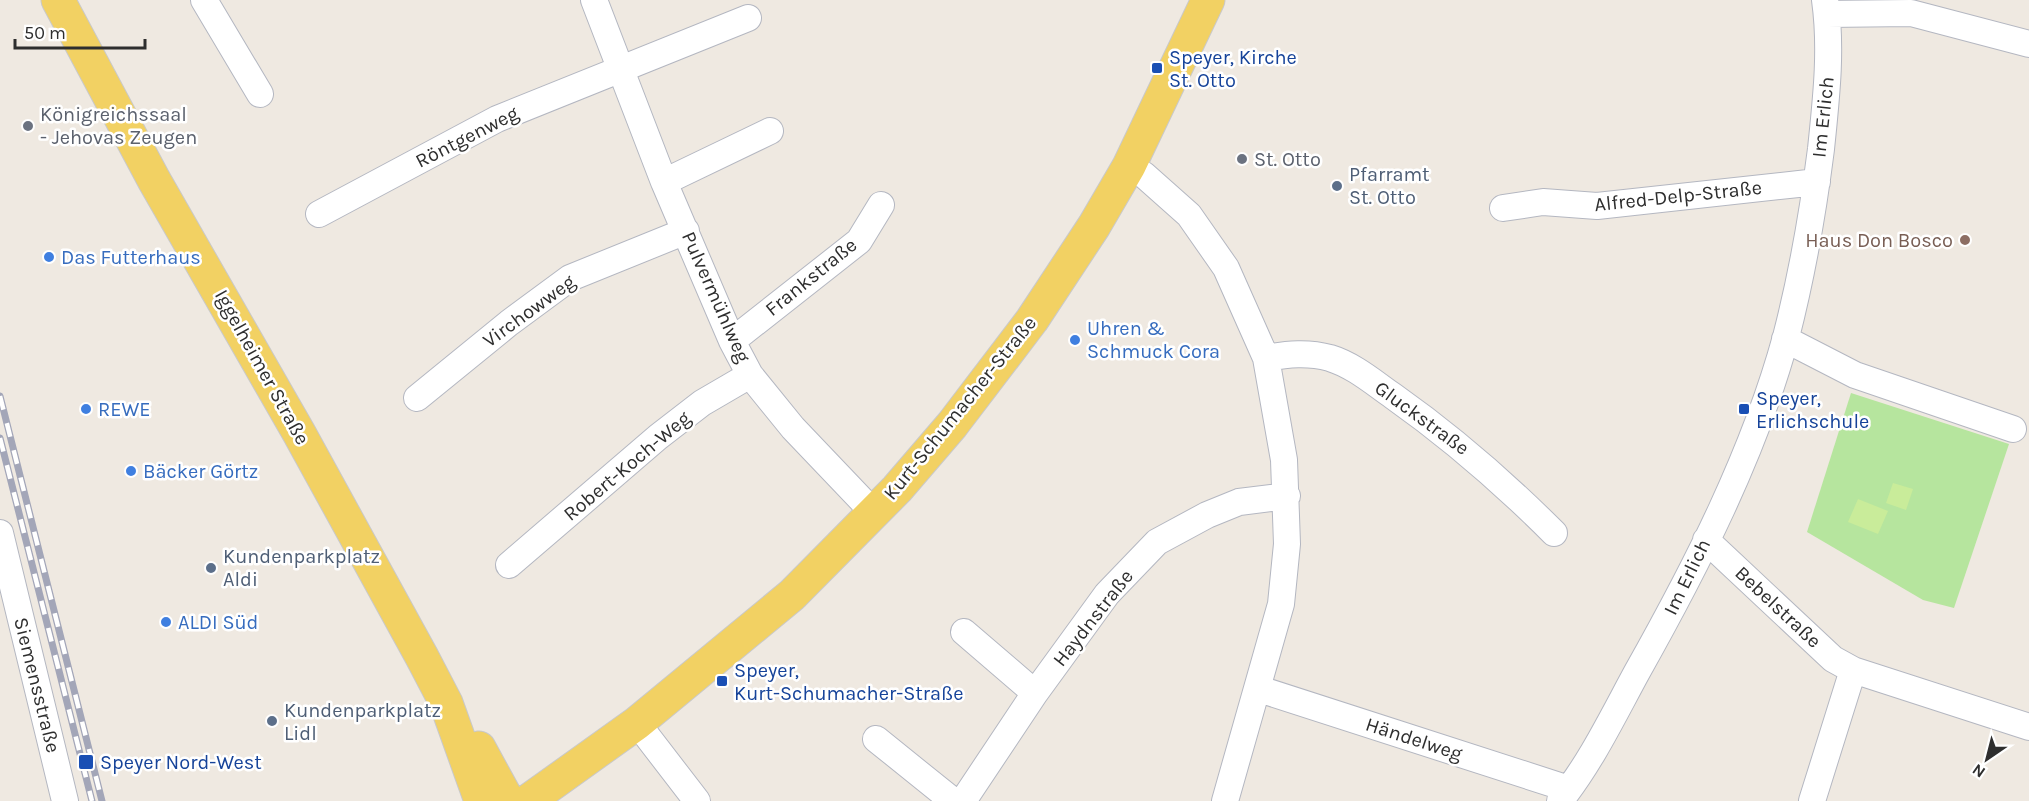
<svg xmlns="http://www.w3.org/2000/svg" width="2029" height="801" font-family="Karla,sans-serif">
<rect width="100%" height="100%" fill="#efe9e1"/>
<path fill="#b6e59e" d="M1851 393 2009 444 1954 608 1923 600 1807 532Z"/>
<path fill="#c9ec9a" d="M1893 483 1913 489 1906 510 1886 503Z
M1858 499 1888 511 1878 534 1848 522Z"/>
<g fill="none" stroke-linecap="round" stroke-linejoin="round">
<g stroke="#b4b7c1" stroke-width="28">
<path id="minor" d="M204 0 260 94
M594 0 664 182 732 341 750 375 793 428 874 513
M1827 14 1911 13 2029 44
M1129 166 1144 175 1189 215 1226 268 1266 358 1284 460 1287 544 1281 604 1225 801
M664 182 770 131
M1503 208 1543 202 1597 206 1817 182
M319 214 497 119 748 18
M1785 339 1855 375 2013 429
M732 341 859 241 881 205
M1266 358C1288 354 1308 352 1330 358 1353 365 1373 382 1393 396 1451 437 1503 482 1554 533
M417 398 509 323 570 278 686 231
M0 533 65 801
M1706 540 1833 659 1853 670 2029 727
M509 565 658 437 702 403 750 375
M964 632 1035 693
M1259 689 1569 789
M637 723 697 801
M876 739 953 801
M963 801 1035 693 1107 594 1157 542 1207 515 1239 502 1287 496
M1560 801C1591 762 1613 716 1637 672 1696 567 1754 454 1786 337 1802 275 1813 212 1821 149 1826 100 1832 50 1825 0
M1812 801 1853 670"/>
</g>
<g stroke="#c9c9c9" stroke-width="35">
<path id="major" d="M58 0 154 180 299 433 422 657 446 703 481 801
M479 748 508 801
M528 801 637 723 792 595 897 489 952 425 1032 320 1094 226 1129 166 1208 0"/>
</g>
<use href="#minor" stroke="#fff" stroke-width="26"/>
<use href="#major" stroke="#f2d163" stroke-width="33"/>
<g stroke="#a3a6b8" stroke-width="7">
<path id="rail" d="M0 396 102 801
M0 438 92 801"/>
</g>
<use href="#rail" stroke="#fff" stroke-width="4.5" stroke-dasharray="14" stroke-linecap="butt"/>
</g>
<g fill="#1a4fb4" stroke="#fff" stroke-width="2">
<rect x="1151" y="62" width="12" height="12" rx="3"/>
<rect x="1738" y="403" width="12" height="12" rx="3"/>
<rect x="716" y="675" width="12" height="12" rx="3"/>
<rect x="78" y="754" width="16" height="16" rx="3"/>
</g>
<g fill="#6b7280" stroke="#fff" stroke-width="2">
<circle cx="28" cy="126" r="6"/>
<circle cx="1242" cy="159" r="6"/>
</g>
<g fill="#5c6f8a" stroke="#fff" stroke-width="2">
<circle cx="1337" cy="186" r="6"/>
<circle cx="211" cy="568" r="6"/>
<circle cx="272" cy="721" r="6"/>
</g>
<circle fill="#8d6e63" stroke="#fff" stroke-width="2" cx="1965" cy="240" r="6"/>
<g fill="#3f7fe0" stroke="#fff" stroke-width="2">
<circle cx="49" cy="257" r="6"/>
<circle cx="1075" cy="340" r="6"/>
<circle cx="86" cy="409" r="6"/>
<circle cx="131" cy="471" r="6"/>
<circle cx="166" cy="622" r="6"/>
</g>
<g text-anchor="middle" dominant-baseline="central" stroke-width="5" stroke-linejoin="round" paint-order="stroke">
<g font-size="20" fill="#164399" stroke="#fff" text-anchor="start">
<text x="1169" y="57">Speyer, Kirche<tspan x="1169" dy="23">St. Otto</tspan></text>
<text x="1756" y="398">Speyer,<tspan x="1756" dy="23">Erlichschule</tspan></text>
<text x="734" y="670">Speyer,<tspan x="734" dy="23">Kurt-Schumacher-Straße</tspan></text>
<text x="100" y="762">Speyer Nord-West</text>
</g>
<g font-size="20" fill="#5b616d" stroke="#fff" text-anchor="start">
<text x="40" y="114">Königreichssaal<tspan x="40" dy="23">- Jehovas Zeugen</tspan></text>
<text x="1254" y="159">St. Otto</text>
</g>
<g font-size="20" fill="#2e2e2e" stroke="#fff">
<text transform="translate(1823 117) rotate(-84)">Im Erlich</text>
<text transform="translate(467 137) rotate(-27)">Röntgenweg</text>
<text transform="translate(1678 196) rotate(-6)">Alfred-Delp-Straße</text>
<text transform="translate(811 277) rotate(-39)">Frankstraße</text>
<text transform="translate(716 297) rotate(66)">Pulvermühlweg</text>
<text transform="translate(529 311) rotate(-36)">Virchowweg</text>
<text transform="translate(262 367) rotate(61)">Iggelheimer Straße</text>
<text transform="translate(960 408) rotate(-51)">Kurt-Schumacher-Straße</text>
<text transform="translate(1422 418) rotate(36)">Gluckstraße</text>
<text transform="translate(627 466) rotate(-40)">Robert-Koch-Weg</text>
<text transform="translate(1687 577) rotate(-64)">Im Erlich</text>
<text transform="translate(1778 607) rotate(43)">Bebelstraße</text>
<text transform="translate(1093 618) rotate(-52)">Haydnstraße</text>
<text transform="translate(37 685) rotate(76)">Siemensstraße</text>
<text transform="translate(1414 739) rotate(18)">Händelweg</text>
</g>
<g font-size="20" fill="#4e5e75" stroke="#fff" text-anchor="start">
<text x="1349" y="174">Pfarramt<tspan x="1349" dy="23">St. Otto</tspan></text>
<text x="223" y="556">Kundenparkplatz<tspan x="223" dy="23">Aldi</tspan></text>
<text x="284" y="710">Kundenparkplatz<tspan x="284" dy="23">Lidl</tspan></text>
</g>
<g font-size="20" fill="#785e54" stroke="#fff" text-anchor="end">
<text x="1953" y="240">Haus Don Bosco</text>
</g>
<g font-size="20" fill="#366cbe" stroke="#fff" text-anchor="start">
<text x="61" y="257">Das Futterhaus</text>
<text x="1087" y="328">Uhren &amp;<tspan x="1087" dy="23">Schmuck Cora</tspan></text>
<text x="98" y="409">REWE</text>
<text x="143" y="471">Bäcker Görtz</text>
<text x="178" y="622">ALDI Süd</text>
</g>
</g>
<g transform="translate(1987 759) rotate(215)" stroke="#ffffff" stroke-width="4.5" paint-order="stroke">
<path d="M0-4.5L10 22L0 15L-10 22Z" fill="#2e2e2e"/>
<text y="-9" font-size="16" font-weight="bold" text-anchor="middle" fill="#2e2e2e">N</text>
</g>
<path d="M15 39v9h130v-9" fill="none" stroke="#2e2e2e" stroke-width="3"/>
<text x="24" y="39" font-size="18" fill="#2e2e2e" stroke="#ffffff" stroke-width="4.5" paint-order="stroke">50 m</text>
</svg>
